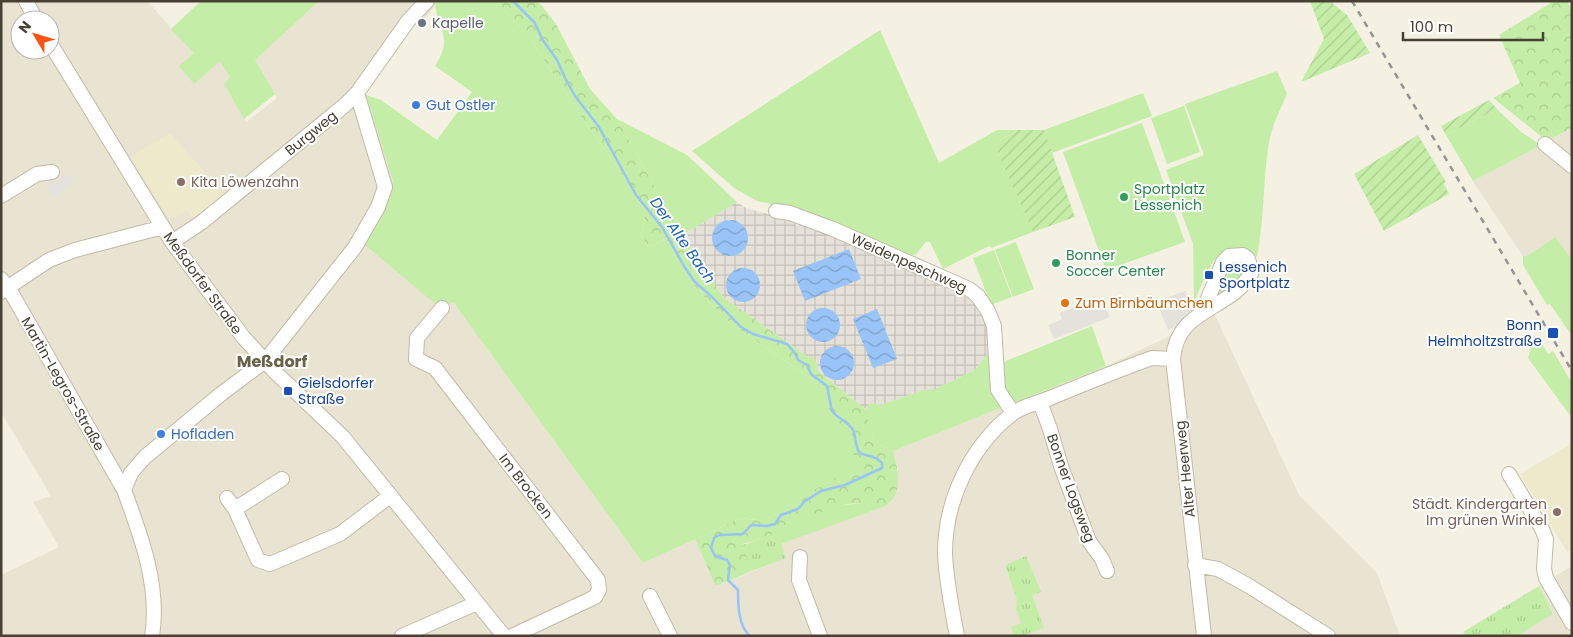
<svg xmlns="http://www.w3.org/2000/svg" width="1573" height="637" font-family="Poppins,sans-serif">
<defs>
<pattern id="industrial-grid" width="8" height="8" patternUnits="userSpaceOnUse" patternTransform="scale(1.25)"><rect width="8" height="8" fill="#e5e1d8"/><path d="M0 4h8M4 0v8" fill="none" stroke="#c6c2ba"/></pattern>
<pattern id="forest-crowns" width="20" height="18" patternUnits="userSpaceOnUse" patternTransform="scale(1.25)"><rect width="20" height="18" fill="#c4eda7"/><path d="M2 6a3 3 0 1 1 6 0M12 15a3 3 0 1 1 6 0" fill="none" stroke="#aacc90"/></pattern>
<pattern id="park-tufts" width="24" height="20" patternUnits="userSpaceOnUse" patternTransform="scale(1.25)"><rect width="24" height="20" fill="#c4eda7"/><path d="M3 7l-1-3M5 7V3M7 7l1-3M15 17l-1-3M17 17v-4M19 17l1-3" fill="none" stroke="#aacc90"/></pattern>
<pattern id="garden-furrows" width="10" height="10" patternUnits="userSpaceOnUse" patternTransform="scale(1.25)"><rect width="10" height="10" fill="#c4eda7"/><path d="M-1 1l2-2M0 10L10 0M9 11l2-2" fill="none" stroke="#aacc90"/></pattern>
<pattern id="water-waves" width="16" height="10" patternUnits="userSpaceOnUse" patternTransform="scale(1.25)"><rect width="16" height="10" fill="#98c4f8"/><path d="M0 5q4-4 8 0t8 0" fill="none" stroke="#7ea1c9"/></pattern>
</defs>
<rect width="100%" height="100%" fill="#f4f1e3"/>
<path fill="#e8e4d1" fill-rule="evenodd" d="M1 1H147L194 53V84L220 60 230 77 224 84 246 122 277 98 254 60 319 1H435V5L429 14 425 18 418 19 366 94 393 181 388 197 453 302 643 563 695 539 717 586 785 558 781 544 890 503 898 469 893 451 1106 366 1215 315 1299 495 1377 573 1400 636H1V603L3 602 1 599V575L59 547 33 502 51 496 1 412ZM20 20H50V50H20Z
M1572 128V259L1555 237 1527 256H1523L1473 181Z
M1572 566V636H1517L1553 614 1539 586Z"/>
<path fill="url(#industrial-grid)" d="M737 202 746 208 790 220 794 219 796 226 808 224 962 294 976 305 987 324 989 351 976 369 936 389 923 390 881 405 870 403 865 409 818 371 817 363 812 356 808 357 723 297 682 235Z"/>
<path fill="#efe9cb" d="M170 133 227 197 196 222 187 210 175 218 173 216 169 218 131 157Z
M1572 443V549L1567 552 1520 474Z"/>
<path fill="#c4eda7" d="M201 1H319L255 60 275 94 244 119 224 84 230 77 220 61 194 84 179 66 194 53 171 29Z
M435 1H496L529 37 582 118 615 163 646 213 641 236 650 247 666 238 681 269 705 298 730 323 813 380 859 463 764 521 741 518 643 563 453 302 440 308 364 244 388 197 393 181 366 95 381 100 437 140 472 92 435 66C455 35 436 31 435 1Z
M880 30 939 163 997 130H1019L994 144 1033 232 991 248 989 246 943 269 930 242H926L915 255 905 256 781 206 757 201 734 188 692 151Z
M1277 71 1287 94C1279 112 1270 130 1268 149 1263 185 1264 221 1257 257 1252 253 1246 248 1239 248 1213 245 1203 284 1194 302L1193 244 1166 170 1204 155 1185 104Z
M1143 93 1152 116 1052 153 1044 130Z
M1184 106 1200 152 1167 164 1151 118Z
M1497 109 1521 132 1541 145 1473 181 1446 135Z
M617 119 687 155 737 202 682 235Z
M1142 123 1185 242 1106 270 1063 152Z
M1555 237 1572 259V333H1570L1550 304 1547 305 1523 265V256H1527Z
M1016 242 1034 289 1013 297 995 250Z
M994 250 1012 297 991 305 973 258Z
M1235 260 1243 263 1245 274 1218 299 1215 298 1228 266Z
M1092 326 1106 366 893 451 874 442 865 410 870 403 881 405 923 390 936 389 976 369 989 351 1001 363Z
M1534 336 1538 337 1548 354 1553 351 1572 383V418L1528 358Z
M870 502 885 506 781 544 777 532 802 519 836 506Z"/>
<path fill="url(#forest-crowns)" d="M496 1H536L542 6 556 24 590 89 617 119 682 235 723 297 808 357 812 356 817 363 818 371 865 409 874 442 893 451C898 468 904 495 885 506 842 495 814 517 776 533 765 537 754 541 743 544L752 571 716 586 695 539 741 518 764 521 858 463 813 380 730 323 705 298 681 269 666 238 650 247 641 236 646 213 615 163 582 118 529 37Z
M1554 1H1567L1572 10V128L1547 141 1493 98 1520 83 1499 35Z"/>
<path fill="url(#park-tufts)" d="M777 532 786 558 752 571 743 545Z
M1026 556 1041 592 1032 595 1044 628 1022 636H1014L1011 627 1021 623 1016 608 1017 600 1005 565Z
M1539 586 1553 614 1517 636H1466L1463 632Z"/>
<path fill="url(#garden-furrows)" d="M1310 1H1333V4L1347 15 1370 53 1301 82 1324 39Z
M1489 100 1497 109 1446 135 1441 126Z
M1019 130H1044L1075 217 1033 232 994 144Z
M1418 135 1446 182 1444 184 1449 194 1384 231 1354 174Z"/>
<path fill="#e4e2dc" d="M68 173 74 182 53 197 46 188Z
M1186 291 1189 307 1194 311 1182 324 1168 330 1156 301Z
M1100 297 1110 317 1054 339 1048 325 1062 319 1060 313Z"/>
<path fill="url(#water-waves)" d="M712 238a18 18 0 1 1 36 0a18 18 0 1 1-36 0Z
M849 249 861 279 805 301 793 271Z
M726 285a17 17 0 1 1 34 0a17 17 0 1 1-34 0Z
M806 325a17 17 0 1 1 34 0a17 17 0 1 1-34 0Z
M877 309 897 359 873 368 853 319Z
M820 363a17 17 0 1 1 34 0a17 17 0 1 1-34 0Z"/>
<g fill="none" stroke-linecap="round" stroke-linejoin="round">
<path stroke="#98c4f8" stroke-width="2.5" d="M513 1 535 23 542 39 557 60 565 78 575 96 599 127 636 195 662 227 684 266 694 281 712 297 741 327 753 334 787 344 794 352 798 360 807 365 811 374 827 386 832 411C838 419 848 421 853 430 856 437 855 448 860 453 868 458 872 453 882 463V468L845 485 821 491 804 502 798 509 781 515 775 524 767 526 751 525 743 534 719 535 714 538 711 548 715 556 727 560 730 565 728 580 738 590C738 604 738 626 750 636"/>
<g stroke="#c0baa5" stroke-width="16">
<path id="minor" d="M26 1 36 20
M50 43 172 242 244 338 277 374 343 437 504 636
M1545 144 1572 166
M1 196 37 174 52 172
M776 211 790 213 833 229 969 289 978 296 988 311 994 326 998 390 1013 413
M172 242 202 222 345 105 357 93 408 21 427 1
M1 279 8 287 124 490
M1 292 49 260 75 250 163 227
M442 308 417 338 416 359 435 368 598 580 599 590 595 597 512 636
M1202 313 1223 262 1229 256 1243 255 1248 259 1252 272C1247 280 1242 287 1234 293 1207 313 1176 319 1173 359L1204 636
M1040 402 1050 429 1061 466 1089 541 1102 559 1107 571
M1509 474 1542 529 1546 539 1544 569 1546 578 1572 623
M227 498 235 509 258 560 270 564 340 534 390 496
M235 509 282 479
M800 557 799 580 820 636
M1195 565 1218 569 1249 586 1328 636
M650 596 670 636
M152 636C160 586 141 536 124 490L131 473 145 457 221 394 265 361 355 247 378 207 385 187 357 93
M402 636 477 603
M957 636C952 609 946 581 945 553 945 501 970 447 1012 414 1022 406 1038 403 1050 398 1084 384 1118 370 1152 358L1173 359"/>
</g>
<use href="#minor" stroke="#fff" stroke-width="14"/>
<path stroke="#949494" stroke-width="2.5" stroke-dasharray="6 6" stroke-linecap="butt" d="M1352 1 1572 371"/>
</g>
<circle fill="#6b7280" stroke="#fff" stroke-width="2" cx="422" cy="23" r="5"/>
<g fill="#3f7fe0" stroke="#fff" stroke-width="2">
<circle cx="416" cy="105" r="5"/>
<circle cx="161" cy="434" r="5"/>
</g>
<g fill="#8d6e63" stroke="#fff" stroke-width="2">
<circle cx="181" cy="182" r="5"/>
<circle cx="1557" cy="512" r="5"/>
</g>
<g fill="#2e9e5b" stroke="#fff" stroke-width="2">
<circle cx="1124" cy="197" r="5"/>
<circle cx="1056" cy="263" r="5"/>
</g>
<g fill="#1a4fb4" stroke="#fff" stroke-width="2">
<rect x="1204" y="270" width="10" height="10" rx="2.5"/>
<rect x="1547" y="327" width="12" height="12" rx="2.5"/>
<rect x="283" y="386" width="10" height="10" rx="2.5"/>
</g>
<circle fill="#e8710a" stroke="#fff" stroke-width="2" cx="1065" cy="303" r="5"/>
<g text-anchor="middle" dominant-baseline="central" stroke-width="4" stroke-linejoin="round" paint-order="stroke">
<g font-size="14" fill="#5b616d" stroke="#fff" text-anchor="start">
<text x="432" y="23">Kapelle</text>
</g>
<g font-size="14" fill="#366cbe" stroke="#fff" text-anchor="start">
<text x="426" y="105">Gut Ostler</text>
<text x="171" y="434">Hofladen</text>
</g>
<g font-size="14" fill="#464133" stroke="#fff">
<text transform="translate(311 133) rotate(-39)">Burgweg</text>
<text transform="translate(909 263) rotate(24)">Weidenpeschweg</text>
<text transform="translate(203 283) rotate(54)">Meßdorfer Straße</text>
<text transform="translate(63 384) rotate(60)">Martin-Legros-Straße</text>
<text transform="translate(1185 469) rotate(-96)">Alter Heerweg</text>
<text transform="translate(526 486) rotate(52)">Im Brocken</text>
<text transform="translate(1071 488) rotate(70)">Bonner Logsweg</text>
</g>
<g font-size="14" fill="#785e54" stroke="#fff" text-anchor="start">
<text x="191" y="182">Kita Löwenzahn</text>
<text x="1547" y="504" text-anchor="end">Städt. Kindergarten<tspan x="1547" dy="16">Im grünen Winkel</tspan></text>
</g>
<g font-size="14" fill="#27864d" stroke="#fff" text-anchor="start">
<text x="1134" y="189">Sportplatz<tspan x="1134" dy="16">Lessenich</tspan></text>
<text x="1066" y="255">Bonner<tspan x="1066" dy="16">Soccer Center</tspan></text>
</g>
<g font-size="14" fill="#164399" stroke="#fff" text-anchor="start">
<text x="1219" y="267">Lessenich<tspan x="1219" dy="16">Sportplatz</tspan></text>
<text x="1542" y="325" text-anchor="end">Bonn<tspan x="1542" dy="16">Helmholtzstraße</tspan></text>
<text x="298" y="383">Gielsdorfer<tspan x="298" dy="16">Straße</tspan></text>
</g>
<g font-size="14" fill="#c56008" stroke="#fff" text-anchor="start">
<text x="1075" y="303">Zum Birnbäumchen</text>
</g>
<g font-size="15" font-style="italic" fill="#2066be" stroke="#fff">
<text transform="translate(683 240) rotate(55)">Der Alte Bach</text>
</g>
<g font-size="16" font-weight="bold" fill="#6a6149" stroke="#fff">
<text x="272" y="361">Meßdorf</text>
</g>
</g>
<rect width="1573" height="637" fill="none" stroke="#464133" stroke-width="5"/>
<g transform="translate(35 35) rotate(308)"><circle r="24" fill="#ffffff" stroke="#b5b3ad"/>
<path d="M0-4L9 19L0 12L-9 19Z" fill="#ff530f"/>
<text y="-8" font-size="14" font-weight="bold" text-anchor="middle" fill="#464133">N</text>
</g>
<path d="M1403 32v8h140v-8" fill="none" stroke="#464133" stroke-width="2.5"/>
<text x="1410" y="32" font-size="15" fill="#464133" stroke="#ffffff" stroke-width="4" paint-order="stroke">100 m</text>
</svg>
